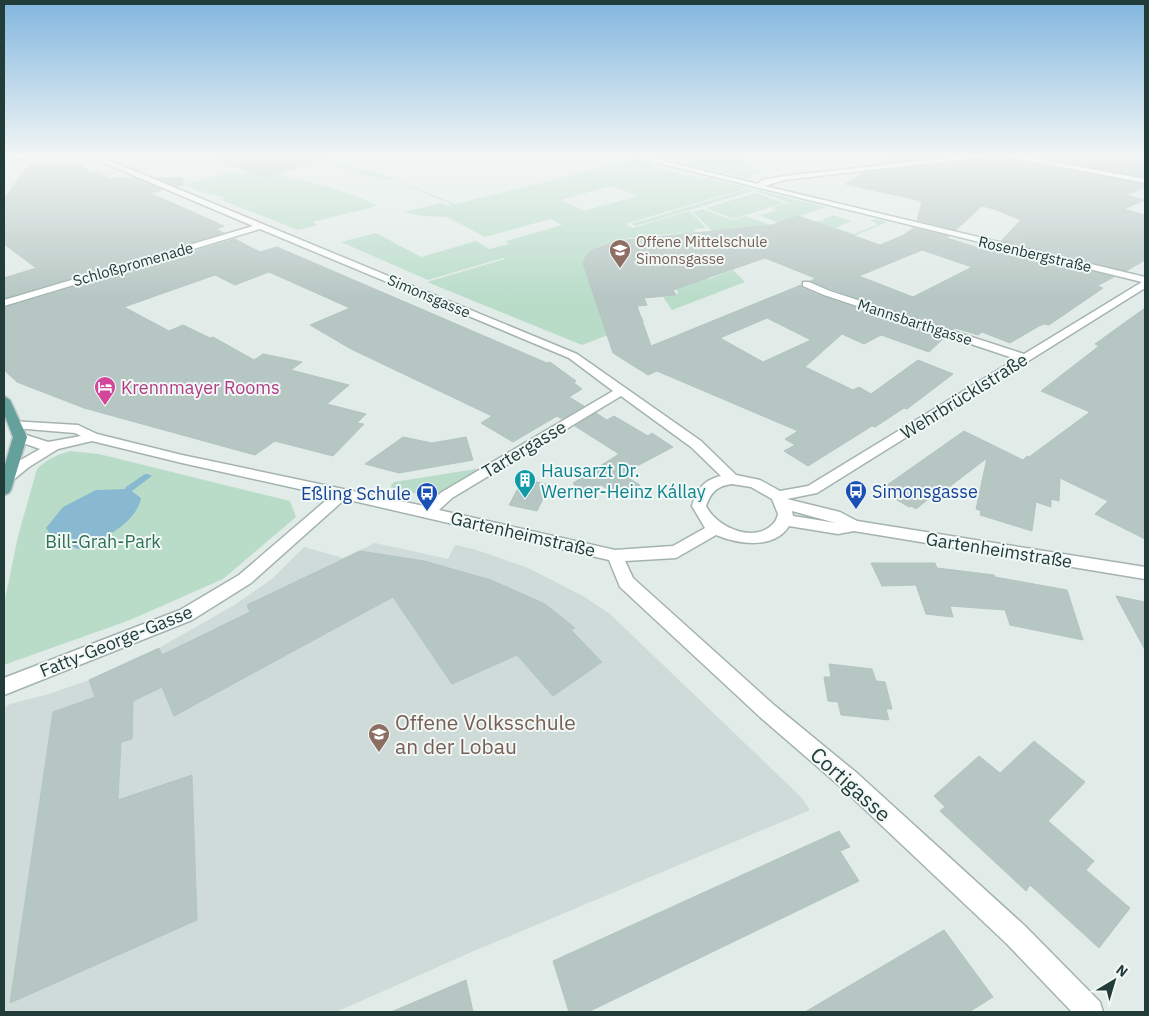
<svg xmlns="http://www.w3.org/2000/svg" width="1149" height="1016" font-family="'IBM Plex Sans',sans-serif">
<rect width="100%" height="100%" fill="#e1ebe8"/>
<path fill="#cfdbd8" d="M375 543 448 559 455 545 473 549 526 567 583 596 610 614 801 797 810 810 474 951 336 1012H4V708L10 704 49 694 89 680 159 648 236 604 272 579 304 547 343 558Z"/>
<path fill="#b9dcc9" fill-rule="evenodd" d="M308 156H319L331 162 381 174 455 204 634 160 652 164V167L702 179 709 178 826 207 822 209 795 205 748 188 625 224 633 228 689 211 706 228 694 229 696 232C672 235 589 234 583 263L640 314 644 321 582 345 427 282 505 259 503 258 428 280 341 242 376 233 421 257 476 241 489 249 509 244 506 241 562 225 550 219 485 237 447 217 423 216 404 212 441 203 447 206 451 204 395 181 357 174ZM612 186 637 196 584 211 561 200Z
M736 156 763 173 749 175 752 178H745L655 157Z
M257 169C298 181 341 186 377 206L313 222 317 225 298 230 224 201 223 197 204 193 184 184 232 172 246 174 245 170Z
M748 189 753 191 636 226 631 224Z
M756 193 784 203 733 219 706 208Z
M786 203 820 209 779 223 754 213 762 215 776 210 772 208Z
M703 209 732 220 746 216 771 225 712 231 693 212Z
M833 215 851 221 836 228 854 234 879 224 871 221 875 219 887 222 854 236 826 226 823 227 813 223 816 222 813 221H820Z
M733 270 745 282 672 310 663 297 677 295 678 292 669 283 706 278 709 279Z
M70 451 99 454 290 501 296 517 223 579 130 620 4 665V604L18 536 37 469C47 459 57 455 70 451Z
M476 469 477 472 434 498 390 487 394 482Z"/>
<path fill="#88b9d0" d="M129 489 141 498C136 524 101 540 79 549L56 542 46 528 63 507 96 490Z"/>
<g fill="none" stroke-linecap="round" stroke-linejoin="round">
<path fill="#88b9d0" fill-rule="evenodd" d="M145 474H148L152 476 132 491H126L125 489 126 487Z"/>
</g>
<path fill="#b6c6c2" stroke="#b3c5c1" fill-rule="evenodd" d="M216 156H315L316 162 265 177 215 160Z
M892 156H944L880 164Z
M993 156H1003L1145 185V188L1126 195 1144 200 1124 209 1145 215V260L1126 271 1001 241 1021 220 994 209 982 206 956 230 917 220 922 201 845 184 865 172Z
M1034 156H1145V177Z
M79 163 90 173 100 171 108 178H135L163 190 150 193 224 226 216 229 224 233 4 298V278L36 268 4 244V199L28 165Z
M156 178H183V185L177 186Z
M798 216 880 245 904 235 913 228 949 236 947 238 991 252 995 248 1114 277 1097 286 1103 288 1049 325 1044 324 1039 326 1010 343 982 332 978 335 955 328 954 329 831 289 811 281 815 278 765 258 673 290 676 295 644 298 647 305 637 306 651 346 801 285 802 288 823 297 945 337 929 352 881 335 864 344 842 334 805 367 853 390 859 387 871 394 918 360 953 374 907 409 904 408 875 427 872 426 808 466 784 451 795 445 785 439 798 431 657 371 648 375 613 353 583 263 586 256 592 250 616 241 772 225ZM922 250 972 267 913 297 859 276ZM767 318 811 340 763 362 720 338Z
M235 239 260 252 277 247 547 363 550 362 576 381 574 383 582 389 569 397 584 406 562 419 557 416 513 442 481 423 492 416 351 349 310 325 350 308 269 272 235 285 215 275 124 307 169 331 183 325 210 338 213 337 254 360 263 354 302 362 291 370 349 385 327 404 366 414 357 423 364 424 333 456 275 441 255 455 84 408 17 382 4 370V308Z
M1145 308V539L1095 514 1108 501 1060 478 1059 501 1051 499V507L1036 502 1032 531 980 515 981 511 976 509 987 458 940 494 937 492 916 509 911 506 909 507 880 490 964 431 1023 460 1027 456 1029 457 1090 412 1041 391 1099 346 1095 344Z
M596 413 607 420 614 416 648 436 652 433 673 447 622 474 640 485 621 498 601 485 581 495 573 483 619 454 575 426Z
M403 437 432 443 466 437 473 460 399 473 365 464Z
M523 479 550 485 537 511 509 505Z
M360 551 424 561 491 580 545 604 575 628 571 630 602 662 553 696 517 655 452 684 393 597 174 716 162 687 133 701 132 739 121 742 118 800 192 775 197 920 10 1003 53 712 95 697 89 680 159 648 162 655 250 612 247 605Z
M871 563H935L937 568 994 575 995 577 1067 590 1083 640 1010 625 1005 610 950 606 953 617 926 614 916 585 882 586Z
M1116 596 1145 602V650Z
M829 664 872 669 876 681 885 682 892 709H886L889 720 841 715 838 702 828 701 824 677H831Z
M1034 741 1085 782 1048 821 1094 861 1086 870 1130 908 1099 948 1030 885 1026 891 940 811 945 807 934 796 979 756 1000 773Z
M839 831 850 847 840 851 859 881 588 1012H569L553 961Z
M944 930 993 997 969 1012H805Z
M466 980 473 1012H391Z"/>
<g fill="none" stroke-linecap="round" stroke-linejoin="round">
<g stroke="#a4b3b0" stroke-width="3">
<path id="street" d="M104 156H111L108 160 577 354 701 441 736 475 760 480 780 491 808 486 1016 359 824 295 803 286V282H809L830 291 1024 354 1142 282 630 156H643L758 184 762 180 784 176 965 156H991L784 180 765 186 1145 277V288L817 493 787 499 840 512 857 521 1145 567V579L854 531 838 534 789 526C774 550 738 544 716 535L676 558 625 561 633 578 774 705 858 774 1025 926 1100 1002 1103 1012H1072L1007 944 842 788 760 717 620 587 609 560 345 499 251 583 192 620 4 695V678L180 610 239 575 331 496 182 463 92 441 58 449 29 467 13 480H4V473L19 461 40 449 15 440 13 437 15 434 20 433 48 442 81 436 75 433 15 428 9 424 10 421 78 425 97 434 182 455 424 506 442 492 613 391 569 358 260 229 4 306V300L253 226 102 162ZM621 396 691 447 721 476C703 480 697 490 692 506L705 528 673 546 615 550 439 510 452 498ZM732 484 751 487 772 499 778 514C777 518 776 521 773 524 754 544 716 527 706 506 711 492 717 486 732 484ZM792 511 836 523 793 516Z
M1005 156H1021L1145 179V183Z"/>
</g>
<g stroke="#9fb7b2" stroke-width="3">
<path id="secondary" d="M4 156H46L4 160Z"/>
</g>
<g stroke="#c1c8c8" stroke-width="3">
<path id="primary" d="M4 396 10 400 27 437 11 490 9 493 4 495V468L13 437 4 414Z"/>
</g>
<use href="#street" fill="#fff" fill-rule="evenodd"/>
<use href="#secondary" fill="#fff" fill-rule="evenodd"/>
<use href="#primary" fill="#65a19c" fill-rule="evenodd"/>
</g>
<linearGradient id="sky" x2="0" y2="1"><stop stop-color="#81b6de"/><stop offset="0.52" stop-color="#f2f6f5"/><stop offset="1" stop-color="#f2f6f5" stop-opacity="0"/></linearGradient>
<rect width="1149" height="299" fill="url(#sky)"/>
<defs>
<g id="school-pin" transform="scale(1.125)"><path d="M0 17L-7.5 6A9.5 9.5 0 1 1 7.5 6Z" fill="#8d6e63" stroke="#f1f8f6"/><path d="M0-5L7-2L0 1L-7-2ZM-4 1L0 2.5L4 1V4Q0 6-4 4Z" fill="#fff"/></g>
<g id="hotel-pin" transform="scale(1.125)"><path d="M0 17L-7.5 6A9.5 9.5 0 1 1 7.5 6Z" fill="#d1479c" stroke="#f1f8f6"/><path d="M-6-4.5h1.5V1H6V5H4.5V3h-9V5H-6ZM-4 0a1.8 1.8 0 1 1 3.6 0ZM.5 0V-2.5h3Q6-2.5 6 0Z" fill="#fff"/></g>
<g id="building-pin" transform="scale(1.125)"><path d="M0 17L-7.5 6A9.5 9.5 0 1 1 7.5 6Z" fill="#0f9aa8" stroke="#f1f8f6"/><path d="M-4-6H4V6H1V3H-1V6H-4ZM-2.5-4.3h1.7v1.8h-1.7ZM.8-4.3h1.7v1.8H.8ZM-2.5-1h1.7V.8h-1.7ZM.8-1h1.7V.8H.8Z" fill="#fff"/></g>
<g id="bus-pin" transform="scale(1.125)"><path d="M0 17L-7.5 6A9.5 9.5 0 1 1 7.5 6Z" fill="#1a4fb4" stroke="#f1f8f6"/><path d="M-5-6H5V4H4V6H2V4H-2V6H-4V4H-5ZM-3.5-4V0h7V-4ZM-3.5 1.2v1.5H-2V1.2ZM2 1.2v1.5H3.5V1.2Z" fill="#fff"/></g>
</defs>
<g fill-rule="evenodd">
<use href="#school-pin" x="620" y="250"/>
<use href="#hotel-pin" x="105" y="387"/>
<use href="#building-pin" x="525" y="480"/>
<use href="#bus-pin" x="856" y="491"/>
<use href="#bus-pin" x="427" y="493"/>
<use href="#school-pin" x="379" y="734"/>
</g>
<g text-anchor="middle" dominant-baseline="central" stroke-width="4" stroke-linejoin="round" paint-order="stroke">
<g font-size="15" fill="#785e54" stroke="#f1f8f6" text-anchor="start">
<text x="636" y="241">Offene Mittelschule<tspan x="636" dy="17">Simonsgasse</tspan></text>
</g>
<g font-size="15" fill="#213c39" stroke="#f1f8f6">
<text transform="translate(1035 254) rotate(13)">Rosenbergstraße</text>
<text transform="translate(133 264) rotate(-16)">Schloßpromenade</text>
<text transform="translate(429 296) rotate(23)">Simonsgasse</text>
<text transform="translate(915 322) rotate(18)">Mannsbarthgasse</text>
</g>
<g font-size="18" fill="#b23c85" stroke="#f1f8f6" text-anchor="start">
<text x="121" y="387">Krennmayer Rooms</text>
</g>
<g font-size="18" fill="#213c39" stroke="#f1f8f6">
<text transform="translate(964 396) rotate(-32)">Wehrbrücklstraße</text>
<text transform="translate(524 449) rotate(-31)">Tartergasse</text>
<text transform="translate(523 534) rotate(13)">Gartenheimstraße</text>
<text transform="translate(999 550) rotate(9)">Gartenheimstraße</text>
<text transform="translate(116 641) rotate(-22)">Fatty-George-Gasse</text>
</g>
<g font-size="18" fill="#0d838f" stroke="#f1f8f6" text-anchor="start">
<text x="541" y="470">Hausarzt Dr.<tspan x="541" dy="21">Werner-Heinz Kállay</tspan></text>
</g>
<g font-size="18" fill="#164399" stroke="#f1f8f6" text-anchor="start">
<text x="872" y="491">Simonsgasse</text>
<text x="411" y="493" text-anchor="end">Eßling Schule</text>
</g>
<g font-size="18" fill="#2c7253" stroke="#f1f8f6">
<text x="103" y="541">Bill-Grah-Park</text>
</g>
<g font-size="21" fill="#785e54" stroke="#f1f8f6" text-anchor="start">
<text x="395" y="722">Offene Volksschule<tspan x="395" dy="24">an der Lobau</tspan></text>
</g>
<g font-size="21" fill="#213c39" stroke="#f1f8f6">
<text transform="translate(851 784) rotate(42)">Cortigasse</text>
</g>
</g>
<rect width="1149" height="1016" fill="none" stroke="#213c39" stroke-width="10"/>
<g transform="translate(1114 981) rotate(38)" stroke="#f1f8f6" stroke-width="4" paint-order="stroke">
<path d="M0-4L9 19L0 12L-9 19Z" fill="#213c39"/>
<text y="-8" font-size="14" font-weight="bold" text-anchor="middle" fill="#213c39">N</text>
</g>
</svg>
